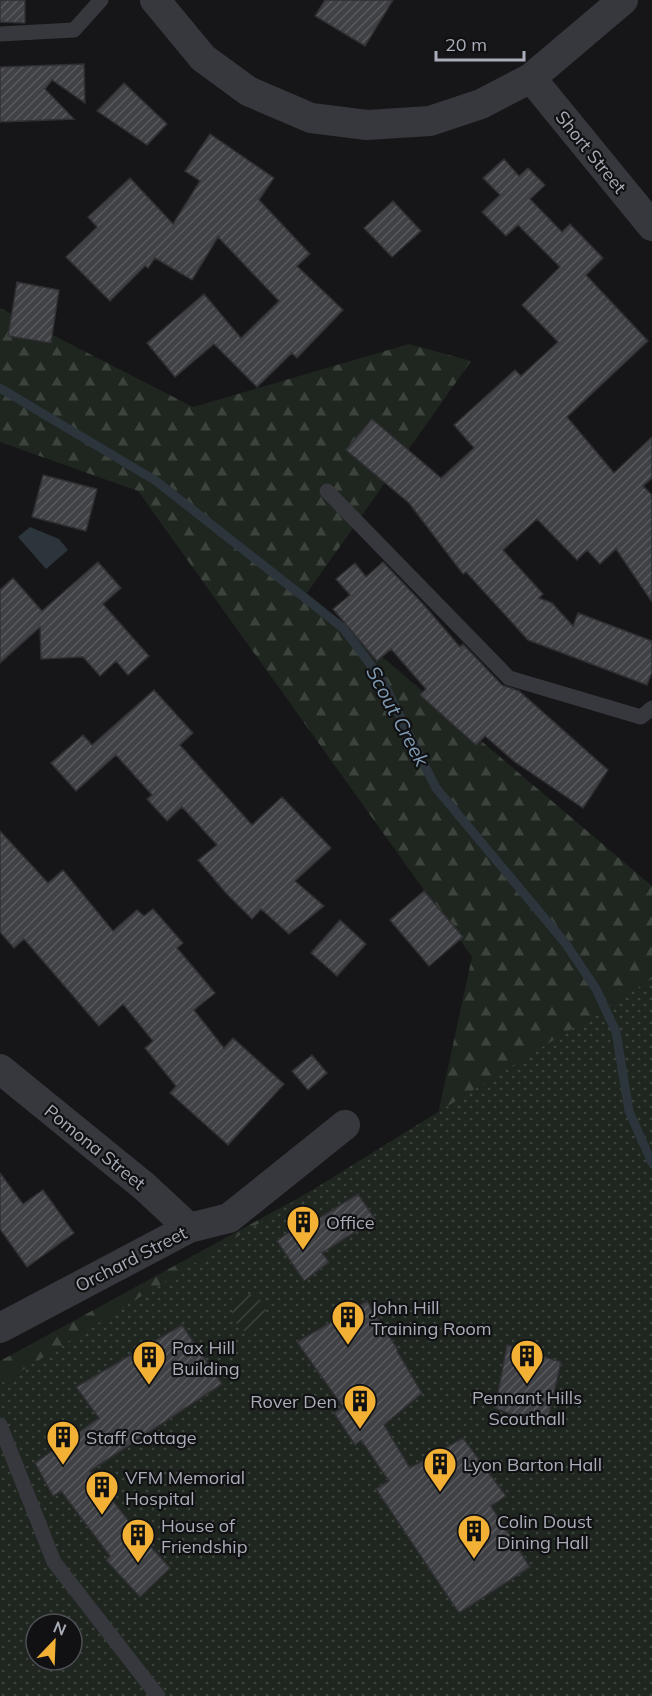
<svg xmlns="http://www.w3.org/2000/svg" width="652" height="1696" font-family="Mulish,sans-serif">
<defs>
<pattern id="forest-firs" width="22" height="20" patternUnits="userSpaceOnUse" patternTransform="scale(1.5)"><rect width="22" height="20" fill="#1e261f"/><path d="M5 1l3.5 6h-7zM16 11l3.5 6h-7z" fill="#3c433d"/></pattern>
<pattern id="park-dots" width="8" height="8" patternUnits="userSpaceOnUse" patternTransform="scale(1.5)"><rect width="8" height="8" fill="#1e261f"/><path d="M2 2h.1M6 6h.1" fill="none" stroke="#3c433d" stroke-width="1.8" stroke-linecap="round"/></pattern>
<pattern id="garden-furrows" width="10" height="10" patternUnits="userSpaceOnUse" patternTransform="scale(1.5)"><rect width="10" height="10" fill="#1e261f"/><path d="M-1 1l2-2M0 10L10 0M9 11l2-2" fill="none" stroke="#3c433d"/></pattern>
<pattern id="building-hatch" width="6" height="6" patternUnits="userSpaceOnUse" patternTransform="scale(1.5)"><rect width="6" height="6" fill="#404145"/><path d="M-1 1l2-2M0 6l6-6M5 7l2-2" fill="none" stroke="#595a5e"/></pattern>
</defs>
<rect width="100%" height="100%" fill="#161618"/>
<path fill="url(#forest-firs)" fill-rule="evenodd" d="M0 308 193 407 409 344 471 361 307 593 652 886V1696H0V1361L436 1123 472 957 138 491 0 442ZM36 1624H72V1660H36Z"/>
<path fill="url(#park-dots)" fill-rule="evenodd" d="M652 979V1696H0V1384ZM36 1624H72V1660H36Z"/>
<path fill="url(#garden-furrows)" d="M254 1294 264 1304 268 1319 257 1329 244 1331 234 1321 231 1307 239 1296Z"/>
<path fill="#2c353c" d="M30 527 59 539 68 550 46 569 18 537Z"/>
<g fill="none" stroke-linecap="round" stroke-linejoin="round">
<path stroke="#2c353c" stroke-width="9" d="M0 388 156 481 343 628 382 680 436 788 566 944 596 989 616 1032 629 1111 652 1163"/>
</g>
<path fill="url(#building-hatch)" stroke="#303034" stroke-width="1.5" d="M0 0H25V23L0 22Z
M325 0H393L365 46 315 16Z
M84 64 85 103 52 80 45 89 74 119 0 122V67Z
M124 83 167 124 147 145 97 111Z
M210 134 274 178 259 200 310 254 297 266 343 310 297 358 292 353 257 387 214 344 175 377 147 343 204 294 241 338 279 301 218 237 192 280 155 258 148 268 145 266 110 301 66 257 97 227 88 217 130 178 173 224 200 181 185 171Z
M504 159 519 176 528 168 545 185 530 199 562 232 570 224 603 258 586 275 648 341 567 417 614 473 652 437V478L643 486 652 495V602L616 549 600 564 587 550 577 560 537 519 503 550 543 594 539 598 552 603 573 626 578 613 652 641V672L647 685 528 640 466 572 463 574 409 503 346 450 372 419 441 478 474 448 454 425 515 370 521 376 558 342 522 305 560 267 518 225 506 236 482 212 500 195 483 178Z
M393 201 421 231 392 257 364 228Z
M17 282 59 290 51 343 8 336Z
M43 475 97 489 86 531 32 517Z
M98 562 121 588 103 604 149 656 128 675 116 661 100 676 83 657 41 659 40 627 0 663V590L13 578 42 611Z
M383 562 423 604 460 647 463 644 502 685 519 691 608 770 583 808 515 762 485 736 476 745 420 695 426 689 391 649 377 661 333 609 350 595 336 579 355 563 366 577Z
M154 690 193 733 180 745 252 825 282 797 331 848 295 881 324 906 289 934 261 909 252 919 226 893 198 860 217 845 182 807 167 821 147 799 152 795 116 755 76 791 51 763 83 735 92 745Z
M0 831 48 883 63 870 113 931 137 910 144 916 153 909 183 943 177 948 215 993 194 1010 224 1048 233 1038 284 1084 228 1145 170 1093 176 1086 145 1048 153 1041 123 1004 99 1026 24 939 14 948 0 932Z
M424 891 463 937 429 966 390 920Z
M340 920 366 944 337 976 311 953Z
M312 1055 327 1073 308 1090 292 1071Z
M0 1173 23 1204 43 1190 74 1233 27 1267 0 1229Z
M358 1194 375 1219 322 1253 329 1262 304 1281 277 1241 302 1223 305 1227Z
M367 1301 398 1350 397 1351 422 1393 384 1425 410 1468 463 1438 506 1496 491 1506 530 1567 459 1613 376 1489 389 1481 361 1440 355 1445 334 1413 343 1407 297 1342Z
M182 1325 222 1384 90 1471 134 1528 170 1568 140 1597 106 1560 110 1556 61 1491 53 1496 35 1463 99 1418 76 1387Z
M507 1345 561 1362 546 1428 495 1408Z"/>
<g fill="none" stroke-linecap="round" stroke-linejoin="round">
<path stroke="#37383d" stroke-width="15" d="M0 34 74 30 101 0
M327 491 509 678 641 717 652 708
M0 1425 54 1562 158 1696"/>
<path stroke="#37383d" stroke-width="30" d="M155 0 203 58 248 91 311 118 367 125 430 121 481 104 531 78 623 0
M531 78 652 226
M0 1069 145 1187 189 1228
M0 1328 189 1228 229 1218 345 1125"/>
</g>
<defs>
<g id="building-pin" transform="scale(1.725)"><path d="M0 17L-7.5 6A9.5 9.5 0 1 1 7.5 6Z" fill="#f2b134" stroke="#111113"/><path d="M-4-6H4V6H1V3H-1V6H-4ZM-2.5-4.3h1.7v1.8h-1.7ZM.8-4.3h1.7v1.8H.8ZM-2.5-1h1.7V.8h-1.7ZM.8-1h1.7V.8H.8Z" fill="#111"/></g>
</defs>
<g fill-rule="evenodd">
<use href="#building-pin" x="303" y="1222"/>
<use href="#building-pin" x="348" y="1317"/>
<use href="#building-pin" x="527" y="1356"/>
<use href="#building-pin" x="149" y="1357"/>
<use href="#building-pin" x="360" y="1401"/>
<use href="#building-pin" x="63" y="1437"/>
<use href="#building-pin" x="440" y="1464"/>
<use href="#building-pin" x="102" y="1487"/>
<use href="#building-pin" x="474" y="1531"/>
<use href="#building-pin" x="138" y="1535"/>
</g>
<g text-anchor="middle" dominant-baseline="central" stroke-width="4.5" stroke-linejoin="round" paint-order="stroke">
<g font-size="18" fill="#a8adb8" stroke="#111113">
<text transform="translate(591 152) rotate(51)">Short Street</text>
<text transform="translate(95 1147) rotate(39)">Pomona Street</text>
<text transform="translate(131 1259) rotate(-27)">Orchard Street</text>
</g>
<g font-size="18" fill="#a8adb8" stroke="#111113" text-anchor="start">
<text x="326" y="1222">Office</text>
<text x="371" y="1307">John Hill<tspan x="371" dy="21">Training Room</tspan></text>
<text x="172" y="1347">Pax Hill<tspan x="172" dy="21">Building</tspan></text>
<text x="527" y="1397" text-anchor="middle">Pennant Hills<tspan x="527" dy="21">Scouthall</tspan></text>
<text x="337" y="1401" text-anchor="end">Rover Den</text>
<text x="86" y="1437">Staff Cottage</text>
<text x="463" y="1464">Lyon Barton Hall</text>
<text x="125" y="1477">VFM Memorial<tspan x="125" dy="21">Hospital</tspan></text>
<text x="497" y="1521">Colin Doust<tspan x="497" dy="21">Dining Hall</tspan></text>
<text x="161" y="1525">House of<tspan x="161" dy="21">Friendship</tspan></text>
</g>
<g font-size="20" font-style="italic" fill="#7f9bb3" stroke="#111113">
<text transform="translate(398 716) rotate(62)">Scout Creek</text>
</g>
</g>
<g transform="translate(54 1642) rotate(23)"><circle r="28" fill="#111113" stroke="#4d4f55" stroke-width="1.5"/>
<path d="M0-4.5L10 22L0 15L-10 22Z" fill="#f2b134"/>
<text y="-9" font-size="16" font-weight="bold" text-anchor="middle" fill="#a8adb8">N</text>
</g>
<path d="M436 51v9h88v-9" fill="none" stroke="#a8adb8" stroke-width="3"/>
<text x="445" y="51" font-size="18" fill="#a8adb8" stroke="#111113" stroke-width="4.5" paint-order="stroke">20 m</text>
</svg>
